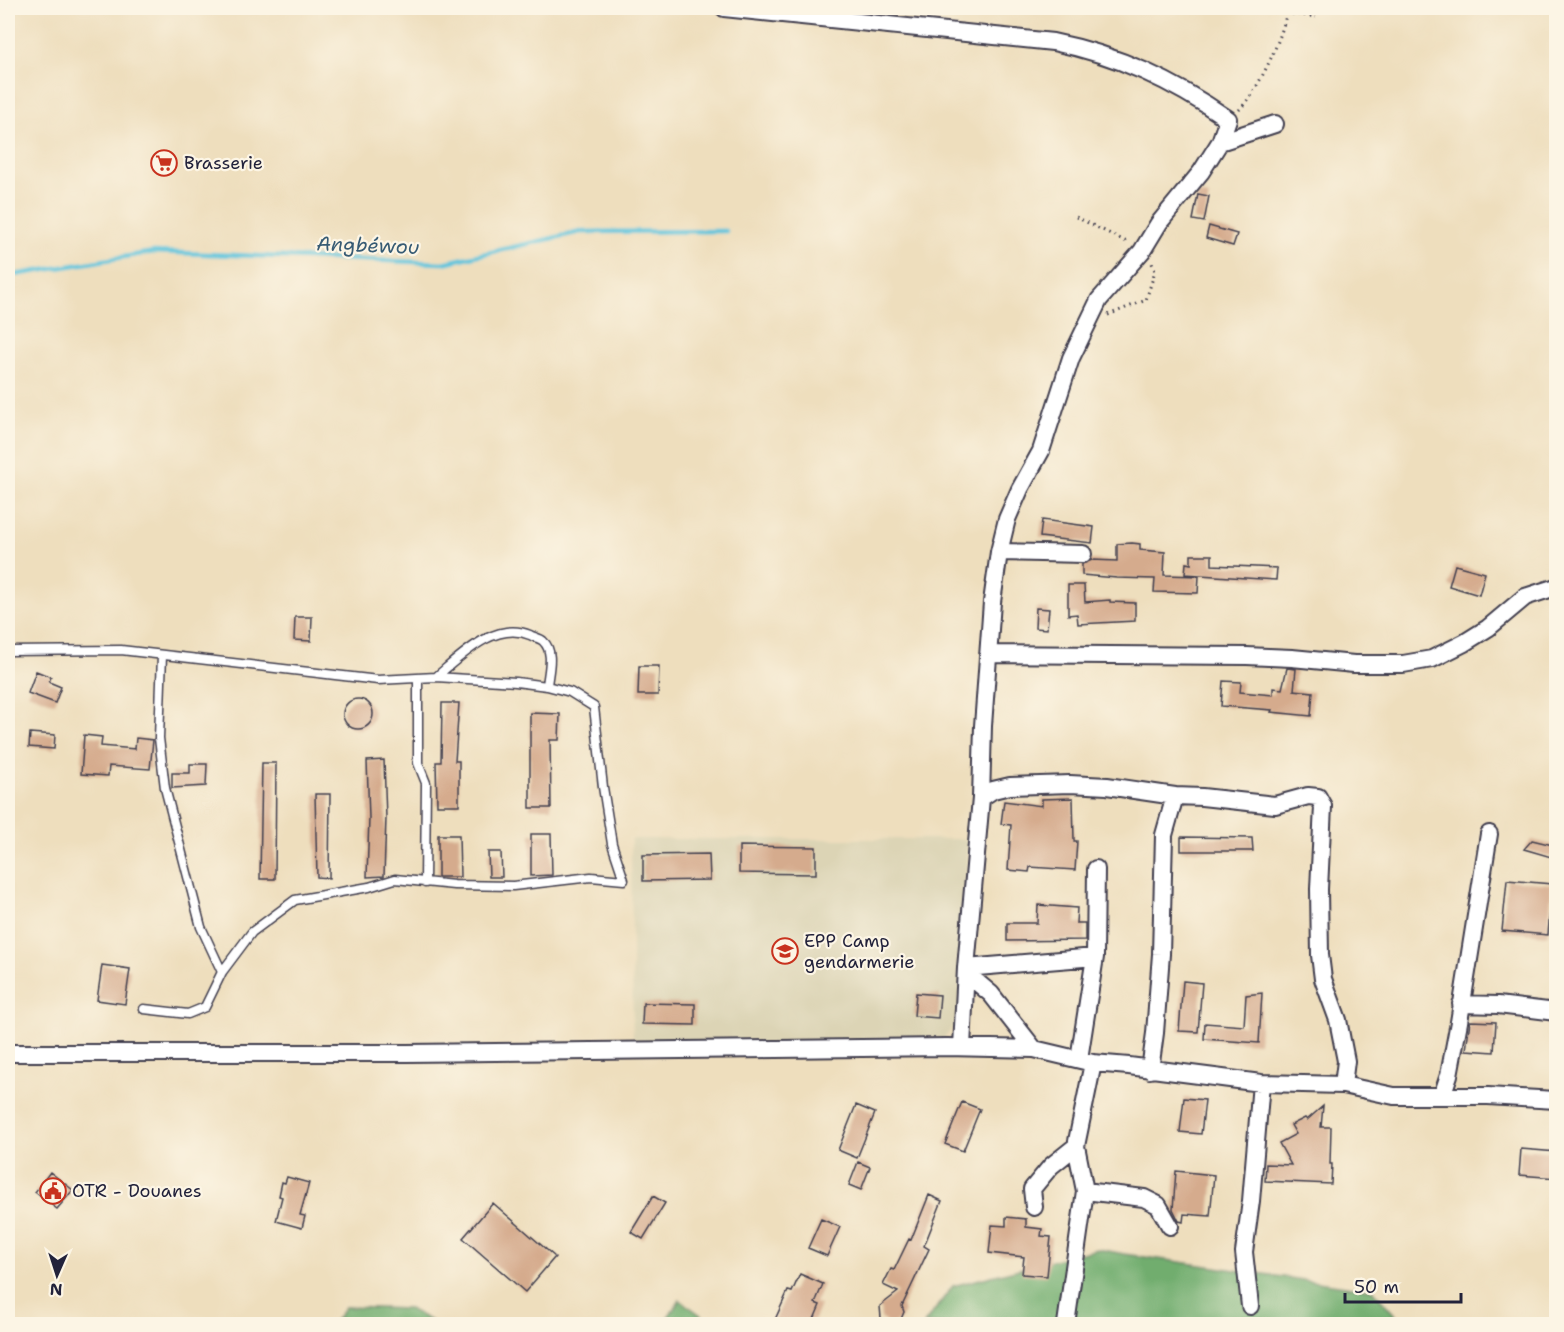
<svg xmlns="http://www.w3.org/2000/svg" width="1564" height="1332" font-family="'Shantell Sans',sans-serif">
<rect width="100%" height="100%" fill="#fcf5e5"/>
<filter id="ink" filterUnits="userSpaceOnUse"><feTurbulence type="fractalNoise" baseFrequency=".0167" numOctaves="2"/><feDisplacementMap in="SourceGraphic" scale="12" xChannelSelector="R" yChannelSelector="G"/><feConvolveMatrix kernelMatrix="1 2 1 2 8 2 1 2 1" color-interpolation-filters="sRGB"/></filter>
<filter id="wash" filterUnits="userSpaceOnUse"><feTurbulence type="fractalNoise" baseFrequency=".008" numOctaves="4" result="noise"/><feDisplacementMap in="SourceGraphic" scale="24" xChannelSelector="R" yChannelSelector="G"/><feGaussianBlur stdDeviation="1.35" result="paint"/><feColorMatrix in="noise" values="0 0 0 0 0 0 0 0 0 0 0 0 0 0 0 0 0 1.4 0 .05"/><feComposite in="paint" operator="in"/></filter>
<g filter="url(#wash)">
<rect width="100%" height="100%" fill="#eedebd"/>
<path fill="#dcd4b5" d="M631 839H968L959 1019 943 1040 633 1048Z"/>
<path fill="#71ad6e" stroke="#4a6854" stroke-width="1.5" d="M1098 1249 1124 1254 1373 1290 1403 1324H924L953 1286Z
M680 1300 713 1324H663Z
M345 1307 409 1309 436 1324H333Z"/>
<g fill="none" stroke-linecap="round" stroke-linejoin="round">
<path stroke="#5fc5dd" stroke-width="4.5" d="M8 276 154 252 443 263 580 232 726 231"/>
</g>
<g id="blocks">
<path fill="#d5ab8d" d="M1198 194 1209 196 1204 222 1193 220Z
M1209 226 1237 234 1233 246 1206 238Z
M1042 520 1094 527 1092 543 1040 537Z
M1132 543 1140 544V550L1165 552 1164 575 1199 576 1198 593 1154 592 1155 579 1117 578 1082 575V564L1092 560 1117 561V544Z
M1191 555H1212V565L1277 568 1276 580 1185 574 1186 563 1191 564Z
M1455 565 1485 573 1479 595 1449 586Z
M1068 585H1084L1085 602 1110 600V602L1135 603V621L1078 624 1077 614 1068 615Z
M1036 608 1049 609 1047 629 1035 628Z
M295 617H312L311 641 294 640Z
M639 666H659L658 695H638Z
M1287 668 1296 669 1294 690 1313 692 1311 716 1271 712 1272 710 1221 706 1223 681 1241 682 1240 692 1273 695V688L1282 689Z
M36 671 51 677 49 682 61 687 55 703 28 693Z
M343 714a15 15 0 1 1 30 0a15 15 0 1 1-30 0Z
M442 703H459L455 761H459V805H437L436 762H441Z
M530 713 560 714 559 740H550L551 808H530Z
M30 733 55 735 54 749 29 747Z
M84 735 102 737 101 746 135 749 136 738 153 740 150 769 109 766 108 776 81 774Z
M384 760 386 818 384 876 367 877 369 818 367 761Z
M262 763H276L275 879H260Z
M190 764H207L206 786 172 788V773H190Z
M315 794H330L329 878 317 877Z
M1073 798 1074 841H1077L1075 870 1030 867 1029 872 1008 870 1011 825 1001 824 1004 801 1042 806V799Z
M531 834H551L552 875 531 876Z
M438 835H459L460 877H438Z
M1181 837 1252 838 1253 851H1181Z
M1532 840 1557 846V850L1551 857 1524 849Z
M739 846 816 847V874L739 873Z
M488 852H501L502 877H489Z
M709 854 710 880 643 881V855Z
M1507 880 1552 884 1548 935 1502 931Z
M1038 905 1077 908 1076 923H1085V940L1007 941V923H1037Z
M102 965 130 969 125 1004 97 1000Z
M1183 981 1202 983 1198 1032 1179 1031Z
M916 993 940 995 938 1018 914 1016Z
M1262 993 1259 1043 1204 1039 1205 1023 1244 1026 1246 995Z
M643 1003 695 1004V1025L642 1024Z
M1470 1021 1496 1022 1494 1052 1466 1050Z
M1184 1098 1205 1100 1201 1134 1180 1132Z
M962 1102 980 1109 963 1151 945 1144Z
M856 1105 875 1113 857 1158 838 1150Z
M1323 1106 1321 1127H1331L1330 1164H1332L1331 1184 1265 1181 1266 1164 1291 1165 1279 1143 1296 1134 1291 1125 1305 1118 1307 1120Z
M1521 1149 1557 1152V1178L1519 1175Z
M858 1162 870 1167 861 1190 849 1185Z
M1176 1171 1214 1175 1210 1216 1184 1214 1183 1222 1179 1221 1173 1209Z
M50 1172 73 1190 57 1209 35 1192Z
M287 1177 309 1183 300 1215 305 1216 302 1228 276 1221 282 1197 279 1196 282 1182 285 1183Z
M929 1195 942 1201 924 1246 929 1249 902 1306 904 1312 901 1319 895 1323H887L881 1318 880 1306 898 1292 883 1285 891 1269 894 1270 909 1239 911 1240Z
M653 1196 665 1203 643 1239 631 1232Z
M493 1203 555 1257 525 1292 463 1238Z
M1006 1217 1026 1219V1227L1042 1229 1041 1236 1051 1237 1047 1276 1022 1274 1024 1257 989 1253 992 1225 1006 1226Z
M821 1219 840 1227 827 1256 808 1248Z
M800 1274 823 1284 815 1303 820 1305 812 1324H773L788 1291 792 1292Z"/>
</g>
</g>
<g filter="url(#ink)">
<use href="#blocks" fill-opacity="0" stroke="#413e4e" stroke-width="1.5"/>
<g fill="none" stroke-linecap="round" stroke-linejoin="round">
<g stroke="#413e4e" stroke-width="11">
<path id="lane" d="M8 651 121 650 378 680 436 677 516 682 547 686C548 672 555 652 543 641 540 638 533 637 530 635 495 620 461 656 436 677
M418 678V763L426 783 425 883
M222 972 252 932 295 900 369 887 395 879 454 885 513 886 591 877 624 880 612 844 603 787 594 707 570 692 547 686
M144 1009 188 1014 205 1007 222 972 201 927 165 788 159 738 162 655"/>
</g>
<g stroke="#413e4e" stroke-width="20">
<path id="street" d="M724 8 1053 42C1118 55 1173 81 1228 119L1220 142 1201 172 1159 223 1142 251 1099 300 1071 358 1041 451 1020 489 1007 519 999 552 992 602 983 726 981 798 966 968 962 1047
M1220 142 1275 124
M999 552 1083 554
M989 654 1247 656 1292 658 1354 664H1403L1432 659 1464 643 1488 628 1525 597 1556 587
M981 798 993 790 1010 786 1070 784 1107 786 1175 796
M966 968 1095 957
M966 973 991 994 1034 1049
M1461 1004 1498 1005 1556 1012
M8 1053H407L947 1047 1034 1049 1093 1063 1129 1066 1261 1083 1343 1085 1394 1096H1488L1556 1100
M1079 1059 1095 957 1096 869
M1150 1070 1155 1033 1161 954 1164 835 1175 796 1202 797 1275 805 1308 796 1318 797 1323 806 1319 889 1320 955 1323 979 1338 1020 1346 1061 1343 1085
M1442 1096 1449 1075 1459 1022 1489 834
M1085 1191 1144 1198 1158 1205 1170 1226
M1034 1207 1032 1189 1051 1166 1076 1146
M1250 1306 1244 1252 1251 1201 1261 1083
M1066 1324 1085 1191 1076 1146 1093 1063"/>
</g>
<path stroke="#413e4e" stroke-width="3" stroke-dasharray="1.5 4.5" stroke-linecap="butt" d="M1286 13 1316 17
M1239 110C1258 92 1285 33 1287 8
M1076 217 1129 243
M1108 315 1146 300 1155 271 1152 263"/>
<use href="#lane" stroke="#fff" stroke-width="8"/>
<use href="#street" stroke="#fff" stroke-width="16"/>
</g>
</g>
<defs>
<g id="supermarket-ring" transform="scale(1.35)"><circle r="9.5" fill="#fcf5e5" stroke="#c8321e" stroke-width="1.5"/><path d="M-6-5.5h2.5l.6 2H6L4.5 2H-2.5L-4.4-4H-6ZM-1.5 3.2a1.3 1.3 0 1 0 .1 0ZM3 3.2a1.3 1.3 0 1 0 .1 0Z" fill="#c8321e"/></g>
<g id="school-ring" transform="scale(1.35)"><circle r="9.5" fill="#fcf5e5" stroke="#c8321e" stroke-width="1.5"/><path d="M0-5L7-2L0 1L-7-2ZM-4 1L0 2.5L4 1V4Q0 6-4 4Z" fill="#c8321e"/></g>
<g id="civic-ring" transform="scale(1.35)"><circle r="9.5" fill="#fcf5e5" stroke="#c8321e" stroke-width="1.5"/><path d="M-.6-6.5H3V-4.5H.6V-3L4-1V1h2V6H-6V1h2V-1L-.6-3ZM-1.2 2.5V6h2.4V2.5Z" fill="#c8321e"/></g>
</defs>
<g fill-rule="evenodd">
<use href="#supermarket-ring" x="164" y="163"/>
<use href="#school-ring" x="785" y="951"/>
<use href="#civic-ring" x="53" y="1191"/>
</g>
<g text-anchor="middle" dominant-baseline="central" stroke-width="4.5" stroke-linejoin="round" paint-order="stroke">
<g font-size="18" fill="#22223b" stroke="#fcf5e5" text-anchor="start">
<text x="184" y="163">Brasserie</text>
<text x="804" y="941">EPP Camp<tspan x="804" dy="21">gendarmerie</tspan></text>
<text x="72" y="1191">OTR - Douanes</text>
</g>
<g font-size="20" font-style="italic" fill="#375b74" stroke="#fcf5e5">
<text transform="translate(368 245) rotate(2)">Angbéwou</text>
</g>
</g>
<rect width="1564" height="1332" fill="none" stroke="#fcf5e5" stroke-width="30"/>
<g transform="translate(57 1275) rotate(183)" stroke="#fcf5e5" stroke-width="4.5" paint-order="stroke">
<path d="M0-4.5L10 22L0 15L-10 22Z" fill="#22223b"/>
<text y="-9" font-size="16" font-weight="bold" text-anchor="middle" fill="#22223b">N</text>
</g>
<path d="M1345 1293v9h116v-9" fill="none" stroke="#22223b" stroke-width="3"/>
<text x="1354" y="1293" font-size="18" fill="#22223b" stroke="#fcf5e5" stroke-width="4.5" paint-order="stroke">50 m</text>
</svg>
